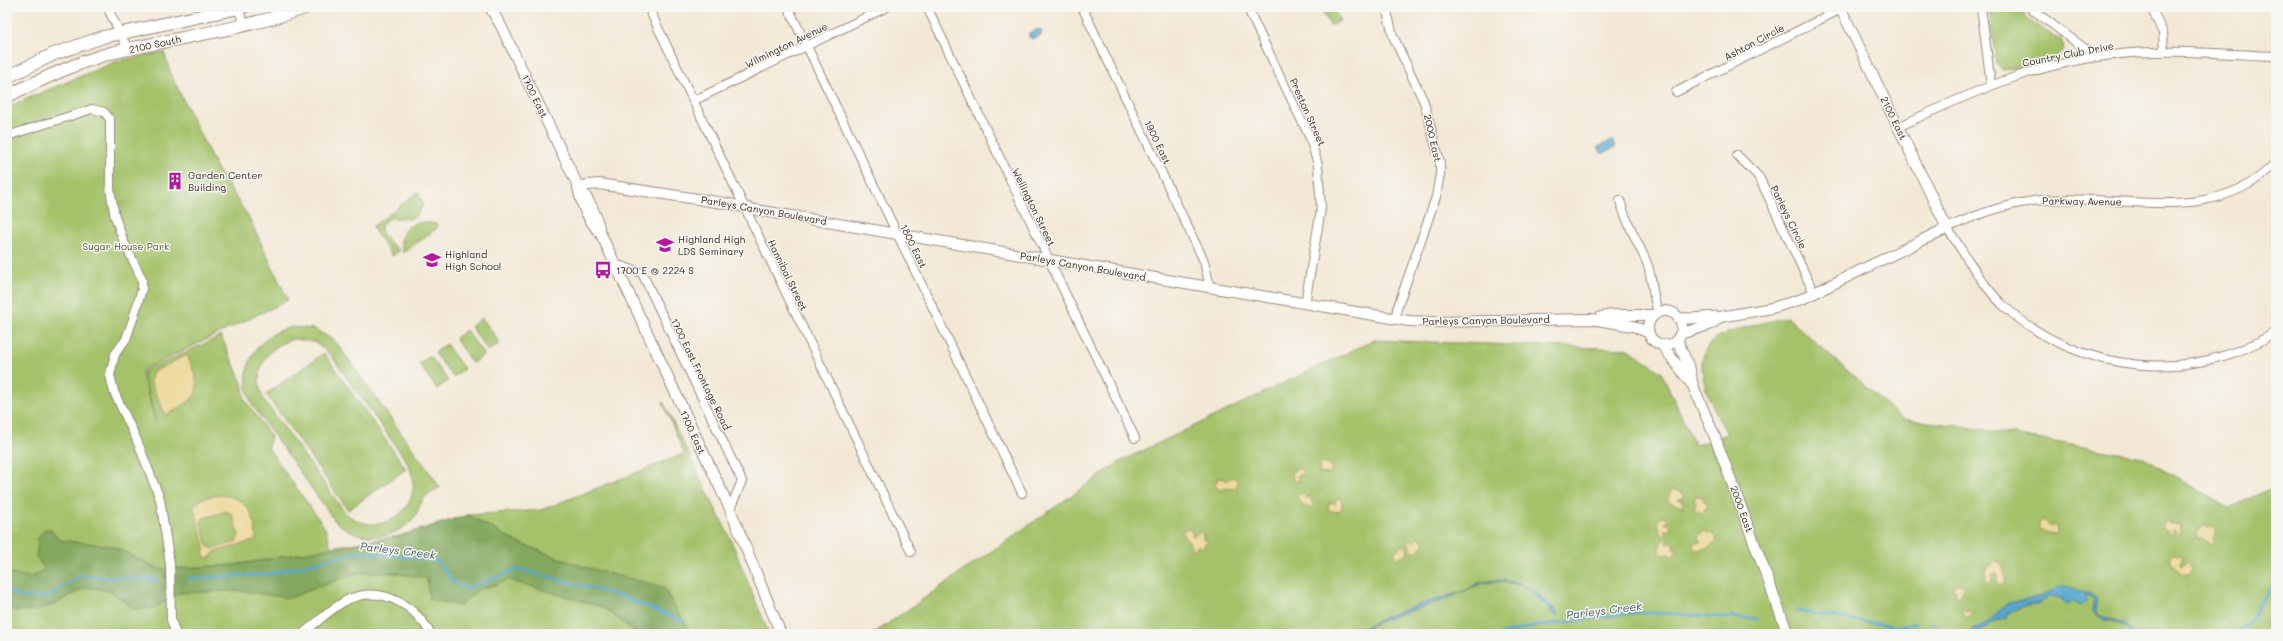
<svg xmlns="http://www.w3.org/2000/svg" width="2283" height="641" font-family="Mali,sans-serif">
<rect width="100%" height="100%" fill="#f6f6f2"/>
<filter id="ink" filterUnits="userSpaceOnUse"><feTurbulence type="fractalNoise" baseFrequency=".025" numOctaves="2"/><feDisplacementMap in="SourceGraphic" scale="8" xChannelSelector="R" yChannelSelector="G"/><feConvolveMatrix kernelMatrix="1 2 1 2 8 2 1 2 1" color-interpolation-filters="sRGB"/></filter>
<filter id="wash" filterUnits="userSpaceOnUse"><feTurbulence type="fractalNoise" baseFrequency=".012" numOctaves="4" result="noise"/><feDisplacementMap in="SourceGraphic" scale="16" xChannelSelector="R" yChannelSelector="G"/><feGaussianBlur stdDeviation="0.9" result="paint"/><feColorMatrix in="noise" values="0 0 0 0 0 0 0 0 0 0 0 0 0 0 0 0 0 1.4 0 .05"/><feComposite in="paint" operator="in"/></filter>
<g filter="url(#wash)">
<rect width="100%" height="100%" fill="#f3e8d5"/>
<path fill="#a4c26a" stroke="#707644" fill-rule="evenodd" d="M1321 7H1333L1340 21 1330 26Z
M1989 7H2017L2034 24 2062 41 2064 50 2056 58 2003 70 1996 64Z
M164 52 172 77 215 165 250 220 288 300 141 371 156 422 143 372 221 336 242 383 245 400 271 436 268 448 325 528 331 547 399 536 468 515 541 510 684 454 663 402 730 538 769 634H7V107L117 61Z
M418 192 423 204C414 227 404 216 389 218L381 225 382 234 399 251 392 256 372 227Z
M423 222 437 224 436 229 403 253C397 235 405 224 423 222Z
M1787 317 1902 419 1961 426 2142 457 2229 508 2276 486V634H873L1121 461 1374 340 1629 349 1661 372 1695 445 1727 434C1714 410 1685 360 1716 338 1726 331 1773 321 1787 317Z
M482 318 500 343 488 351 471 327Z
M291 327 314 329 335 341 440 487C436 490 429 493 425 497 420 502 418 513 413 519 392 543 358 541 335 521L253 406C236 372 254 336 291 327ZM294 339 314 342 330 354 407 462C430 504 384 543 346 514L264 400C251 373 265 346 294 339Z
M466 330 484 355 472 363 455 338Z
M446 344 464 369 453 377 435 353Z
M324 353 406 469 348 510 266 394Z
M430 356 448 381 437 389 419 364Z"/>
<path fill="#83a85e" stroke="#5f693e" d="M468 515 519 543 581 566 663 587 689 630 677 634H638L602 607 509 580 478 590 460 606 429 599 427 578 395 573H356L289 598 239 591 179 593 154 608 135 609 110 591 86 587 55 604 37 610 17 611 7 609V573L31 577 45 569 36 557 38 538 45 529 51 530 59 540 113 546 159 569 234 565 399 536Z"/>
<path fill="#eeda9e" stroke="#94825e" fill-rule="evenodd" d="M187 355C203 392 202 396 166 415L150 381 153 372Z
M1323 463 1332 467 1330 474 1319 473 1320 464Z
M1300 468 1304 475H1298L1297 477 1300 481H1294L1291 472Z
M1233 477 1238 481 1236 489 1225 488 1220 490 1215 486 1217 479 1223 478 1227 481Z
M1672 489 1683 494V498L1678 499 1683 502V507L1669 502 1668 498Z
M1299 493 1304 494 1306 499 1308 496 1311 497V500L1314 505 1312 509 1302 505 1297 497Z
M217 495C246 496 256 513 256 540L214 552 211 557 206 558 203 554 205 547 193 505 204 498ZM227 511 232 514 239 536 236 542 213 549 207 546 201 522 203 518Z
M1697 496 1703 497 1704 502 1708 504 1703 513 1694 510 1696 502 1694 498Z
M1339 498 1342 501V509L1336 512 1328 510 1329 503 1332 502 1335 504V500Z
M1664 516 1668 519 1664 523H1669L1671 526 1670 530H1664L1666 534 1663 535 1660 534 1658 520Z
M2044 520 2048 525 2056 526 2057 534 2054 535 2039 529V523Z
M2168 521 2169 524 2181 525 2180 536 2177 535 2174 529 2172 530 2174 534 2171 535 2163 528V524Z
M2204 526 2215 530V535L2212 539 2214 542 2211 545 2204 539H2200L2197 537 2198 531Z
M1188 528 1192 531V535L1194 537 1199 532 1203 534V539L1208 541 1201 548 1198 545 1196 549 1192 550 1189 541 1182 534 1183 530Z
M1703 531 1713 534 1717 542 1708 548 1695 550 1692 543 1701 542 1698 537Z
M1419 537 1425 544 1417 551 1413 552 1408 541 1411 539 1414 542Z
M1667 539 1669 540 1667 544 1672 543 1675 545 1673 549H1678L1672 557 1668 554 1663 555 1660 552V543Z
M1403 545 1407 547 1408 553 1398 558 1394 554 1396 550Z
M2174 554 2183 556 2181 564 2184 565 2187 561 2190 562 2192 569 2188 574H2183L2171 563V556Z
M1994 561 2003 565 2005 581 2002 585 1996 583 1998 575 1996 573 1993 574 1991 582 1987 583 1985 580 1987 569Z
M1957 583 1964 586 1958 598 1955 596 1956 591 1953 589Z
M1961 608H1964L1965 612 1971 611 1972 615 1964 618Z"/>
<path fill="#54a6cf" stroke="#486876" d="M1038 29 1042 31 1041 36 1032 39 1029 37V33Z
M1612 140 1616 147 1602 154 1598 147Z
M1495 580C1523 580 1542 594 1559 615L1557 617 1528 589 1515 584 1497 581 1480 584 1442 601 1396 615 1376 623 1357 634 1353 633 1385 617 1418 605 1449 596 1469 589 1478 583Z
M2058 587C2065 586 2093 593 2097 599L2096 611 2098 615 2126 624 2134 634 2118 623 2101 619 2092 611 2094 599 2085 595 2086 603 2081 605 2073 601 2065 605 2062 602 2063 599 2050 596 2038 604 2027 605 2008 613 2006 619 1994 621 1979 632 1974 631 1973 629 1983 625 2008 603 2038 598Z"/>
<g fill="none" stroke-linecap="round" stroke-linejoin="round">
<path stroke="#54a6cf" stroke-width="2.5" d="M188 579 270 574 358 552 438 561 453 582 465 589 518 569 621 596 682 621
M7 591 22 597H48L80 576 157 580
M1797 611 1899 627 1916 623
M1931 623 1949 634
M1500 634 1536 626 1640 612 1758 619
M1971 634 1977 631
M2233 634 2248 624 2269 588 2276 582"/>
</g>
</g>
<g filter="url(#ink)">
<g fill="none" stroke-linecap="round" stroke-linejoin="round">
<g stroke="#97897a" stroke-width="10">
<path id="minor" d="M107 7 128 49
M237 7 245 25
M648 7 911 552
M788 7 1022 493
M927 7 1135 438
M1082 7 1204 261 1210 288
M1247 7 1310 138 1318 165 1321 209 1305 304
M1386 7 1393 36 1424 102 1440 162V174L1436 197 1397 309 1396 318
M1981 7 1991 84
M2029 7 2096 57
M2151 7 2163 33 2164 52
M1676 92 1841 9
M693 101 887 7
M1898 127C1970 93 2032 64 2112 55 2166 48 2222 54 2276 56
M7 136 92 109 104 112 110 119V189L115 217 124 242 142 279V289L133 319 126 339 115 354 110 375 114 392 136 438 160 499 170 564 171 620 176 634
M1737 155 1759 177 1814 293
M2276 162C2216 228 2120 193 2042 200 2008 203 1977 214 1947 228 1966 255 1980 283 2004 306 2077 373 2191 386 2276 332
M1620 200C1626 223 1638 242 1647 263 1653 279 1652 296 1658 312
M615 264 642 273 742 481 730 509
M302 634C317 623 332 607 349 599 383 585 415 606 431 634"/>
</g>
<g stroke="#97897a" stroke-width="12">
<path id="tertiary" d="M490 7 501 26 578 186C590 201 596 213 600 232L730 509 781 634
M578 186 599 184 730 204 756 210 1409 321 1433 322 1591 319 1633 326 1649 333
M578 188C582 206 587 218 599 232
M1648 328a17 17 0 1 1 34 0a17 17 0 1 1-34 0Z
M1601 317 1613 315H1653
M1678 318C1693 320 1706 316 1720 317L1772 308 1802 299 1947 228 1840 7
M1680 334 1712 324 1720 317
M1677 339 1690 370 1693 386 1715 437 1788 634
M1662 345 1693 386"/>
</g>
<g stroke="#97897a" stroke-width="14">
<path id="secondary" d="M7 77 54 54 103 37 243 7
M7 96C41 80 75 63 111 53 176 37 244 30 307 7"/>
</g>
<use href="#minor" stroke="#fff" stroke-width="8"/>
<use href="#tertiary" stroke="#fff" stroke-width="10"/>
<use href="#secondary" stroke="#fff" stroke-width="12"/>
</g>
</g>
<defs>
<g id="building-bare" transform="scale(1.38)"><path d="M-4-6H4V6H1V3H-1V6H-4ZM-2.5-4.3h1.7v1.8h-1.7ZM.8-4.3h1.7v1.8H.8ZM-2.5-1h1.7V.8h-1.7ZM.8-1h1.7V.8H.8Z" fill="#b5179e" stroke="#f6f6f2" stroke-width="2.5" paint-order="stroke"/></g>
<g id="school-bare" transform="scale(1.38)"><path d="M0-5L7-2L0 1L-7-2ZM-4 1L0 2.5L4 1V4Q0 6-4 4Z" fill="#b5179e" stroke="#f6f6f2" stroke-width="2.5" paint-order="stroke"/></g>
<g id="bus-bare" transform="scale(1.38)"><path d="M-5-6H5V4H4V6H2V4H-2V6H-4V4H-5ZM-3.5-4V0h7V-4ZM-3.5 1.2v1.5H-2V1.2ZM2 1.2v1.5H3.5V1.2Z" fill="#b5179e" stroke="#f6f6f2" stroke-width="2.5" paint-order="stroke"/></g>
</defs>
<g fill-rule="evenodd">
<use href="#building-bare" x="175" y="181"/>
<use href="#school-bare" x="665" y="245"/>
<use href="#school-bare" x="432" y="260"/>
<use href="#bus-bare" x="603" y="270"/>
</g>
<g text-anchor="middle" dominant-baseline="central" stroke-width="3" stroke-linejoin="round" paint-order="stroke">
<g font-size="10" fill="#3b2a1e" stroke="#f6f6f2">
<text transform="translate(1754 42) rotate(-28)">Ashton Circle</text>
<text transform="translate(155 44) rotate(-12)">2100 South</text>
<text transform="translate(786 45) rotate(-26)">Wilmington Avenue</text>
<text transform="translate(2068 54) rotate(-11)">Country Club Drive</text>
<text transform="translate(535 96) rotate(64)">1700 East</text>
<text transform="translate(1308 112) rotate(66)">Preston Street</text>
<text transform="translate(1894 118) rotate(64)">2100 East</text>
<text transform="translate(1433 138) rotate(77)">2000 East</text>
<text transform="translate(1158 142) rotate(64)">1900 East</text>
<text transform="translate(2082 201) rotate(1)">Parkway Avenue</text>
<text transform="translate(1034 207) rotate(64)">Wellington Street</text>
<text transform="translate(764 210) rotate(10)">Parleys Canyon Boulevard</text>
<text transform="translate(1789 217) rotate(64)">Parleys Circle</text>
<text transform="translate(914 246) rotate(64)">1800 East</text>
<text transform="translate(1083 266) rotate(10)">Parleys Canyon Boulevard</text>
<text transform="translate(788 275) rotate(64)">Hannibal Street</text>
<text transform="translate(1486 320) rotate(-1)">Parleys Canyon Boulevard</text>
<text transform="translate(701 374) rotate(64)">1700 East Frontage Road</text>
<text transform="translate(693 432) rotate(65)">1700 East</text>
<text transform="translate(1742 509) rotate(70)">2000 East</text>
</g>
<g font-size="10" fill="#3b2a1e" stroke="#f6f6f2" text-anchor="start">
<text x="188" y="175">Garden Center<tspan x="188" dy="12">Building</tspan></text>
<text x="678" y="239">Highland High<tspan x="678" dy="12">LDS Seminary</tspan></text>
<text x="445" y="254">Highland<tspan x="445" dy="12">High School</tspan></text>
<text x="616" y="270">1700 E @ 2224 S</text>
</g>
<g font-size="10" fill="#5a5835" stroke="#f6f6f2">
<text x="126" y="246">Sugar House Park</text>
</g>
<g font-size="11" font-style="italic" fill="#455c65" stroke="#f6f6f2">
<text transform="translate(398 550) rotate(7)">Parleys Creek</text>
<text transform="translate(1604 610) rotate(-7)">Parleys Creek</text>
</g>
</g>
<rect width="2283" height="641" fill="none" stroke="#f6f6f2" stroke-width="24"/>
</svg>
